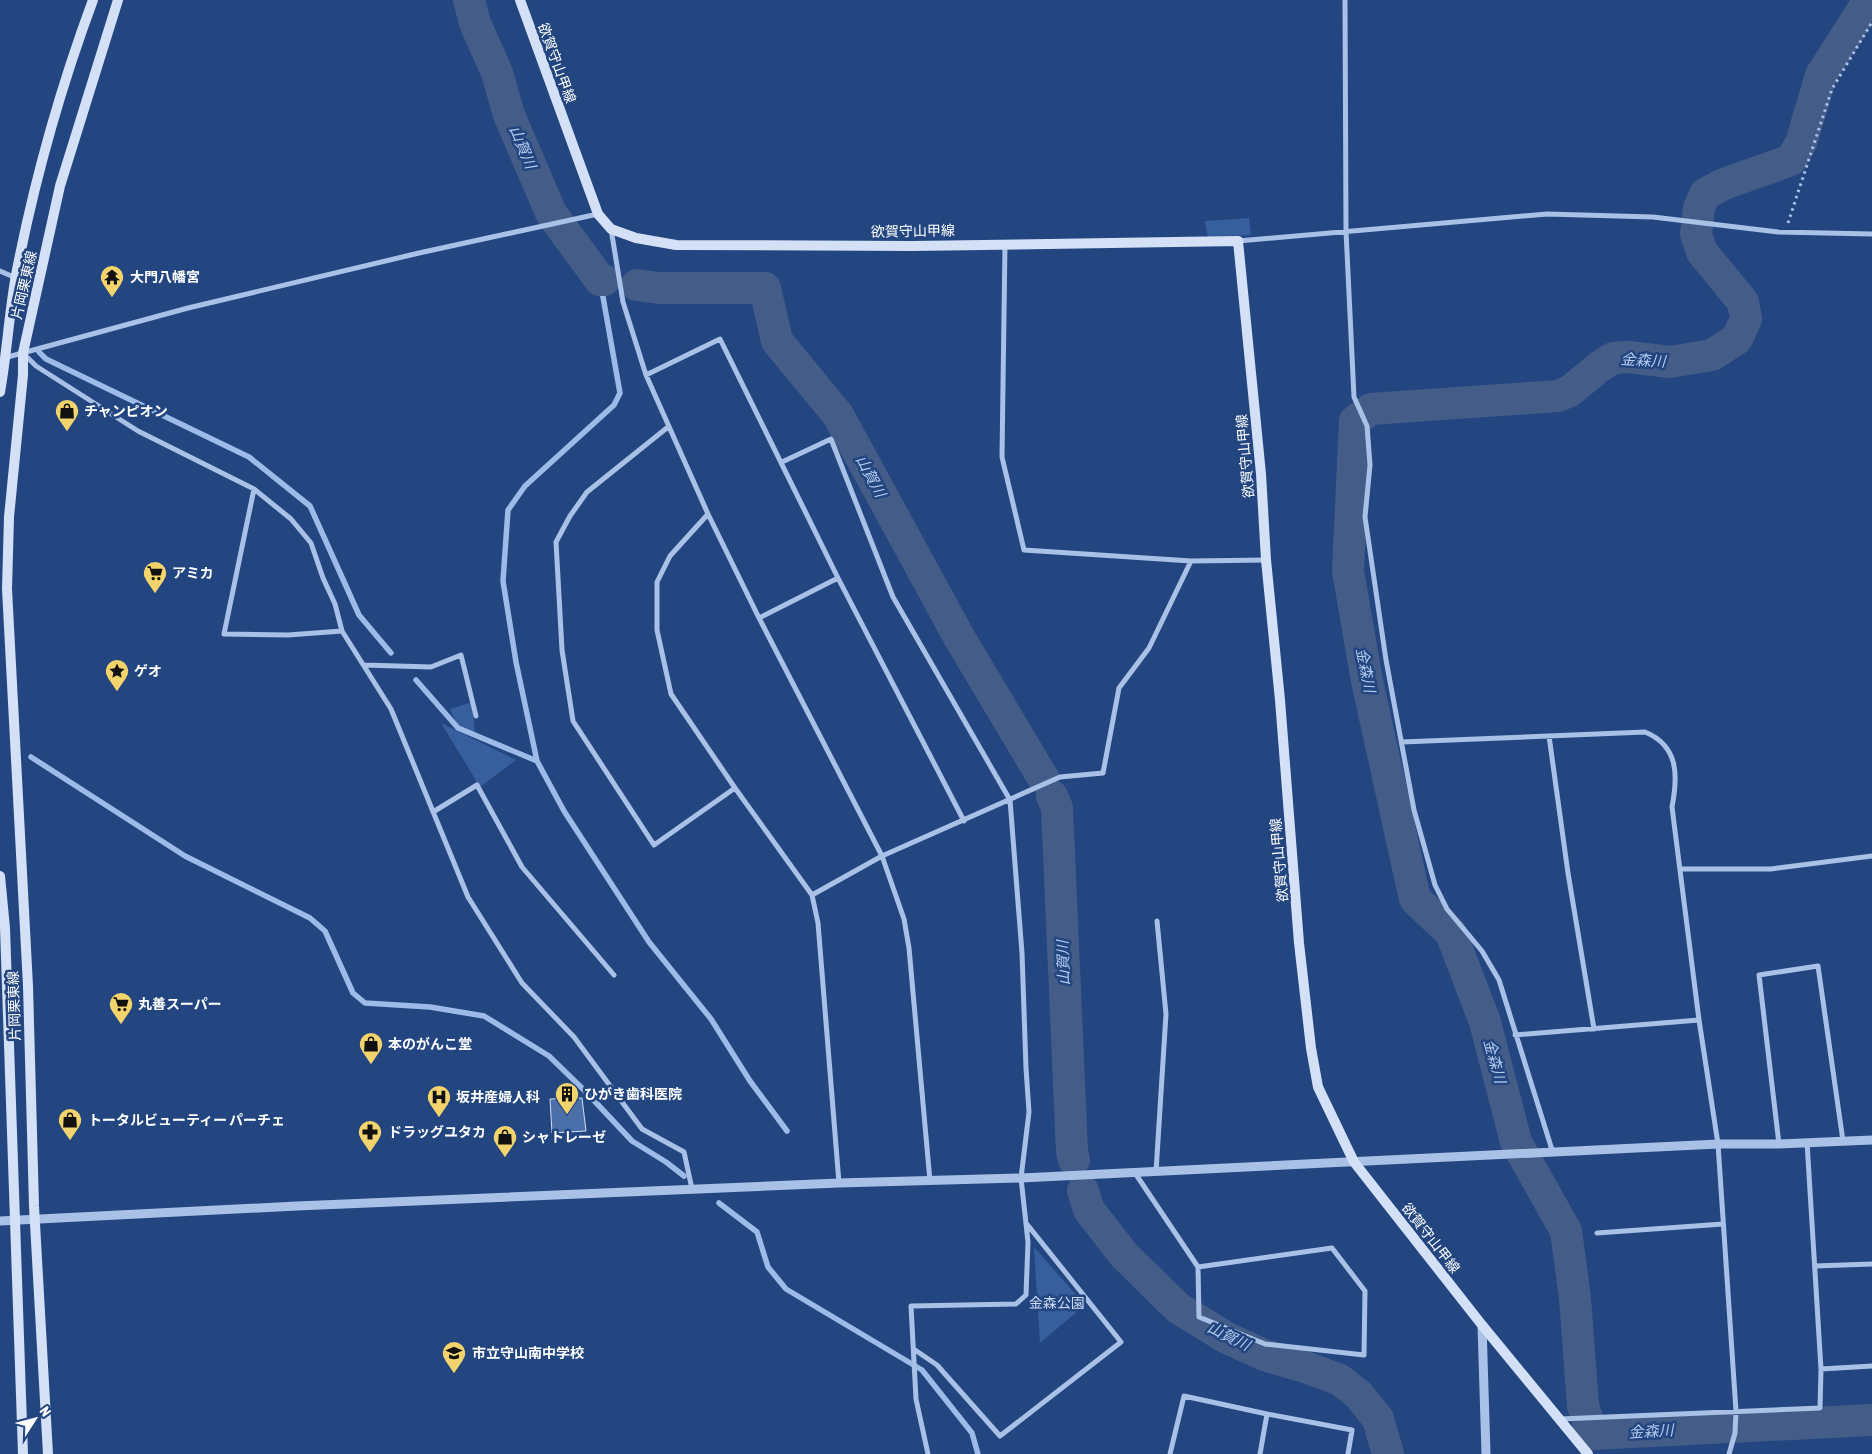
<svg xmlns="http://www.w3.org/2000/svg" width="1872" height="1454" font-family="'Asap Condensed','Noto Sans JP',sans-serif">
<rect width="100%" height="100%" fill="#234680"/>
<path fill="#375f9e" d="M1249 218 1251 235 1208 237 1205 221Z
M472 702 475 734 458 728 450 709Z
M441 723 516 760 480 787Z
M1034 1247 1085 1305 1040 1343Z"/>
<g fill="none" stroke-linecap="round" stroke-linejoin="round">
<path stroke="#9dbbe8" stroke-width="5.5" d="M600 280 620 393 614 405 525 486 508 510 503 581 516 662 537 761 564 811 649 942 711 1019 750 1081 787 1131
M39 352 46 359 249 457 310 506 359 615 391 653
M416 680 458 728 537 761
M31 757 185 856 310 918 325 931 353 993 365 1003 430 1007 484 1016 549 1056 586 1092 632 1141 666 1162 684 1176
M719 1203 757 1232 768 1267 786 1289 922 1370 972 1433 978 1454"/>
<path stroke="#445d88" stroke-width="32" d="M469 0 475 23 497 73 509 115 551 213 600 280H604
M1869 0 1821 75 1801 143 1791 160 1724 184 1705 194 1699 208 1696 234 1702 252 1743 302 1746 319 1737 339 1712 355 1670 362 1628 357 1613 358 1599 367 1570 391 1558 396 1371 409 1355 421 1348 571 1367 681 1415 899 1451 933 1485 1022 1516 1142 1566 1231 1575 1298 1583 1406 1592 1434 1872 1420
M637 285 659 288H765L777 341 838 415 959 637 1043 778
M1052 796 1057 808 1072 1151 1074 1160
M1083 1191 1089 1210 1124 1255 1178 1308 1227 1338 1264 1355 1308 1368 1340 1380 1359 1395 1378 1419 1388 1454"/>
</g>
<path fill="#4b70a9" stroke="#cdddf5" d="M582 1098 586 1131 552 1133 550 1099Z"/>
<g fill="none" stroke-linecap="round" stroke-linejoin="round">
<path stroke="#a9c1e7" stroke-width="3" stroke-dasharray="2.5 4" stroke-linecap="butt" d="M1788 223 1832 89 1872 22"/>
<path stroke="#a9c1e7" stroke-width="5" d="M1345 0 1346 231 1354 397 1367 426 1370 465 1365 517 1386 660 1414 810 1435 885 1447 909 1482 951 1499 980 1553 1153
M611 229 623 302 646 375 708 514 759 618 882 856 904 919 909 948 930 1181
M1238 241 1547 214 1653 217 1778 232 1872 234
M1005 244 1002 457 1024 550 1191 561 1266 560
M0 271 16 278
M25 355 36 366 138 431 254 489 291 519 311 543 323 578 335 604 342 631 391 709 468 897 522 983 574 1037 642 1129 684 1152 692 1189
M4 358 188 308 419 253 598 214
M646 375 720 339 838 578 964 821
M668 427 587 492 570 516 556 542 562 650 573 721 654 845 735 788
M782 462 831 439 893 597 1010 800 1022 953 1026 1068 1029 1112 1021 1178 1028 1242 1026 1295 1016 1304 911 1306 916 1399 928 1454
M254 489 224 634 288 635 342 631
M708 514 670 556 657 582V630L671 694 735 788 812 895 818 923 839 1183
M759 618 838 578
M364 665 431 667 461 655 476 716
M1549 736 1568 873 1594 1029
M1402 742 1645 732C1679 746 1678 776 1672 807L1699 1020 1718 1144 1736 1411 1735 1433 1729 1454
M433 812 477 785 522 867 614 975
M1680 869H1771L1872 856
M812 895 882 856 1060 777 1103 773 1119 688 1149 648 1191 561
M1515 1035 1699 1020
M1779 1144 1759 975 1818 966 1843 1141
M1156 1172 1166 1014 1157 921
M1135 1173 1198 1267 1199 1317 1265 1344 1364 1355 1365 1291 1332 1248 1198 1267
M1597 1233 1723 1224
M1815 1266 1872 1264
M915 1350 937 1365 1000 1436 1121 1342 1026 1223
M1821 1369 1872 1366
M1560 1419 1820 1408 1821 1369 1807 1142
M1170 1454 1184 1396 1267 1414 1352 1430 1348 1454
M1260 1454 1267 1414"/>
<path stroke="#a9c1e7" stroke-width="9" d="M0 1221 297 1206 839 1183 1021 1178 1718 1144H1779L1872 1140
M1482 1325 1486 1454"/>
<path stroke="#d3e0f6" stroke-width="10" d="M520 0 598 214 611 229 636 238 676 245 913 246 1238 241 1261 474 1266 560 1280 700 1299 943 1311 1048 1318 1087 1354 1162 1482 1325 1588 1454
M0 392C7 353 9 314 16 275 34 182 60 89 93 0
M0 876 5 928 23 1454
M48 1454 34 1206 28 986 7 589 9 517 23 375V353L60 186 118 0"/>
</g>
<defs>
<g id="temple-pin" transform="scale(1.25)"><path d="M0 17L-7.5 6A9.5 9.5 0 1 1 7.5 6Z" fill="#f2d36c" stroke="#234680"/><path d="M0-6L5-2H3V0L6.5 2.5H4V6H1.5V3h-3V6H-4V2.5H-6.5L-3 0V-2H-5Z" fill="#111"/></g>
<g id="shop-pin" transform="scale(1.25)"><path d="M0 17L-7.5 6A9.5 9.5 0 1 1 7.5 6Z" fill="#f2d36c" stroke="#234680"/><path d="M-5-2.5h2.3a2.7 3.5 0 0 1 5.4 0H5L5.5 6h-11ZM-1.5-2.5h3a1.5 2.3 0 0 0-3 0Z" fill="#111"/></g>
<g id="supermarket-pin" transform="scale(1.25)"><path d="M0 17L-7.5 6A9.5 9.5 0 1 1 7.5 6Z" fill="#f2d36c" stroke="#234680"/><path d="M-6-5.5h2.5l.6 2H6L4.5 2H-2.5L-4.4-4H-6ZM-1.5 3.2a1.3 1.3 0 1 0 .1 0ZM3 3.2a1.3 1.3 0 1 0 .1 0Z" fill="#111"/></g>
<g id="sight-pin" transform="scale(1.25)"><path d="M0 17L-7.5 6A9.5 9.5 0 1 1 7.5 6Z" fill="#f2d36c" stroke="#234680"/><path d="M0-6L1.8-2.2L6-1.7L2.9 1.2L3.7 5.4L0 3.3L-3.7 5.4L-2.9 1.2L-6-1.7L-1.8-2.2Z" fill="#111"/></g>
<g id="building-pin" transform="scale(1.25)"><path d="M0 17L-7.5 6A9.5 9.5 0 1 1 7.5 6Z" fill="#f2d36c" stroke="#234680"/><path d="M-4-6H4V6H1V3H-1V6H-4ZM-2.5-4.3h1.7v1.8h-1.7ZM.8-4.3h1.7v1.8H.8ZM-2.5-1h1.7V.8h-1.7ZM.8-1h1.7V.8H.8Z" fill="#111"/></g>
<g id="hospital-pin" transform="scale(1.25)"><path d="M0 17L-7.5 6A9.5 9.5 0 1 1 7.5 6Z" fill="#f2d36c" stroke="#234680"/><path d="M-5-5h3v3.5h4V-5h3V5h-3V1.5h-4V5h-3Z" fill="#111"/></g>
<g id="pharmacy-pin" transform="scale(1.25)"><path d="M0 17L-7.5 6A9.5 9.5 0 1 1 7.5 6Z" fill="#f2d36c" stroke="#234680"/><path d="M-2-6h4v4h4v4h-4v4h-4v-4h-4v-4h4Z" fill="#111"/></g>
<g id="school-pin" transform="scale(1.25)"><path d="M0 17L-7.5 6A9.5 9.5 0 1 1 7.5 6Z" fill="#f2d36c" stroke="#234680"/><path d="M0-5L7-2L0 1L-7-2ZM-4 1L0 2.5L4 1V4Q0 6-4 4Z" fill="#111"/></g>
</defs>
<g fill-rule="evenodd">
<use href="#temple-pin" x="112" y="277"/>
<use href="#shop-pin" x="67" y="411"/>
<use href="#supermarket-pin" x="155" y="573"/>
<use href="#sight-pin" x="117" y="671"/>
<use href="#supermarket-pin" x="121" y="1004"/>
<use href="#shop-pin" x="371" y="1044"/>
<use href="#building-pin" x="567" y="1094"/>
<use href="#hospital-pin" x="439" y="1097"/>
<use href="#shop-pin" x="70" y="1120"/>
<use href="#pharmacy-pin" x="370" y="1132"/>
<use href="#shop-pin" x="505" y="1137"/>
<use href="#school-pin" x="454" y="1353"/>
</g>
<g text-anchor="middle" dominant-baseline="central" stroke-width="5" stroke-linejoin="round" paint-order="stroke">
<g font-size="14" fill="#fff" stroke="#234680">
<text transform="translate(557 63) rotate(70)">欲賀守山甲線</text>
<text transform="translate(913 231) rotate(-1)">欲賀守山甲線</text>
<text transform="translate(24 285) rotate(-77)">片岡栗東線</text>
<text transform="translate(1245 456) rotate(-95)">欲賀守山甲線</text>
<text transform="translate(1279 860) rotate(-95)">欲賀守山甲線</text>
<text transform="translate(14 1006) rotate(-92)">片岡栗東線</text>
<text transform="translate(1431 1238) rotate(52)">欲賀守山甲線</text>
</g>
<g font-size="14" font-weight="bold" fill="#fff" stroke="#234680" text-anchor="start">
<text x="130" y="277">大門八幡宮</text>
<text x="84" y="411">チャンピオン</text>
<text x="172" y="573">アミカ</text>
<text x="134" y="671">ゲオ</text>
<text x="138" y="1004">丸善スーパー</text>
<text x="388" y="1044">本のがんこ堂</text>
<text x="584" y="1094">ひがき歯科医院</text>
<text x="456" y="1097">坂井産婦人科</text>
<text x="88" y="1120">トータルビューティー パーチェ</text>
<text x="388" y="1132">ドラッグユタカ</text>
<text x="522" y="1137">シャトレーゼ</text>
<text x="472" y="1353">市立守山南中学校</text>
</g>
<g font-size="14" fill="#cdddf5" stroke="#234680">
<text x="1057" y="1303">金森公園</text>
</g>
<g font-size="15" font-style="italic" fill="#b4cbee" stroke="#234680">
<text transform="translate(523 147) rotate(67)">山賀川</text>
<text transform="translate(1643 360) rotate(3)">金森川</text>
<text transform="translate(871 476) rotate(62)">山賀川</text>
<text transform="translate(1366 670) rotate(79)">金森川</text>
<text transform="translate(1063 963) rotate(-92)">山賀川</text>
<text transform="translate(1495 1061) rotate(75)">金森川</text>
<text transform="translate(1229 1336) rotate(26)">山賀川</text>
<text transform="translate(1651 1431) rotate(-3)">金森川</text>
</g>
</g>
<g transform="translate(35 1419) rotate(54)" stroke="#234680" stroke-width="4" paint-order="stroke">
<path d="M0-4L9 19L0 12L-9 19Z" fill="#ffffff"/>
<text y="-8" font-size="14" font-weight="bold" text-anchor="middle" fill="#ffffff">N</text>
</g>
</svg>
